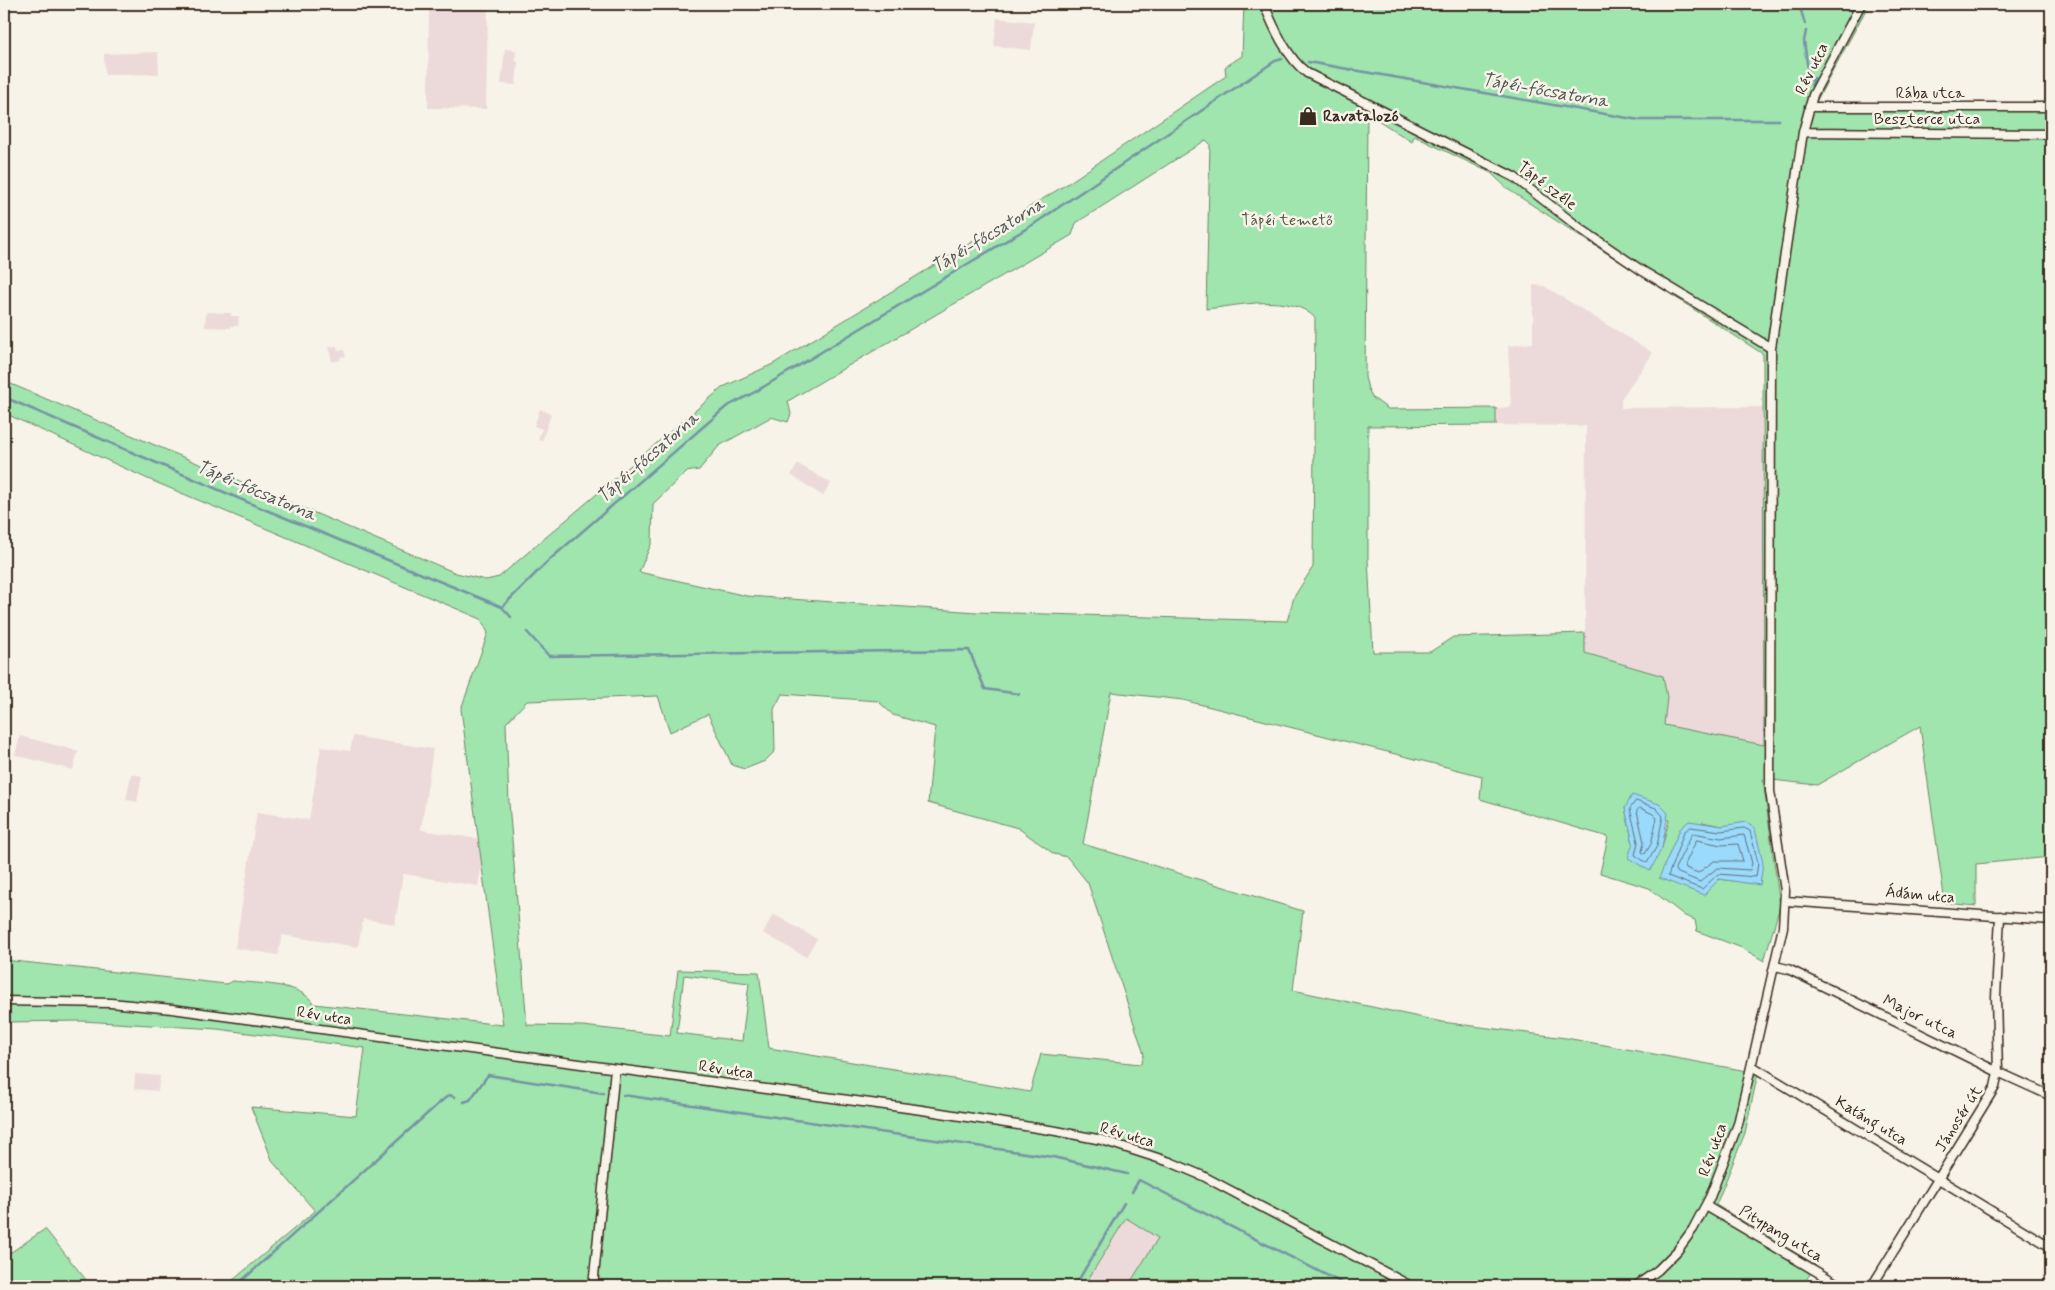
<svg xmlns="http://www.w3.org/2000/svg" width="2055" height="1290" font-family="Mynerve,sans-serif">
<rect width="100%" height="100%" fill="#f7f3e8"/>
<filter id="ink" filterUnits="userSpaceOnUse"><feTurbulence type="fractalNoise" baseFrequency=".02" numOctaves="2"/><feDisplacementMap in="SourceGraphic" scale="10" xChannelSelector="R" yChannelSelector="G"/><feConvolveMatrix kernelMatrix="1 2 1 2 8 2 1 2 1" color-interpolation-filters="sRGB"/></filter>
<g filter="url(#ink)">
<path fill="#ecdada" d="M429 4H488L486 109 428 108Z
M997 18 1034 22 1031 50 994 46Z
M505 49 516 50 515 61 518 62 516 85 501 84Z
M158 52 159 74 105 75 104 54Z
M1533 285 1544 286 1653 353 1621 399V408L1763 407 1764 746 1664 725 1667 697 1663 676 1585 653 1586 426 1496 425V408L1511 407 1508 346 1533 343Z
M206 312 231 313V316H239L238 326H231V328L205 327Z
M337 346 338 351 344 350 346 356 340 357 341 360 332 362 329 347Z
M540 409 551 414 542 441 538 439 542 429 534 426Z
M798 464 831 483 823 496 791 475Z
M20 736 78 751 73 770 15 755Z
M353 736 433 749 421 830 486 840 478 886 403 874 395 924 363 919 358 947 282 935 278 955 235 948 257 812 309 820 321 747 350 751Z
M131 774 142 776 137 802 126 800Z
M773 914 817 939 806 957 763 933Z
M135 1074 160 1076 158 1091 134 1089Z
M1126 1218 1158 1238 1128 1286H1084Z"/>
<path fill="#a0e4ae" stroke="#6e8766" fill-rule="evenodd" d="M1244 4H1869L1815 104 2051 103V857L1976 864V906L1945 903 1920 726 1817 785 1763 779 1780 906 1764 961 1742 948 1697 931 1695 920 1685 916 1649 888 1600 873 1608 837 1480 799 1482 776 1183 700 1111 692 1083 844 1303 911 1293 990 1442 1022 1566 1038 1758 1073 1745 1133 1716 1205 1816 1265 1802 1286H1128L1158 1238 1126 1218 1084 1286H226L315 1211 273 1162 251 1107 356 1116 365 1048 217 1029 82 1021 4 1022V960L226 984 233 981C257 984 301 982 314 1004L503 1025 461 709 488 633 481 619 148 479 4 413V381L456 573 486 580 499 577 723 387 773 364 1067 184 1226 76 1225 67 1242 56ZM1367 113 1412 142 1414 136 1491 173 1509 190 1763 354 1764 745 1664 725 1667 697 1663 676 1585 653V633L1453 637 1430 652H1373L1368 559V426L1496 425V408L1388 409 1373 398 1368 389 1365 377ZM1206 140 1210 144 1206 309C1238 306 1291 292 1315 318L1313 567 1294 597 1287 621 977 612 747 596 639 572 652 542 653 504 686 472 699 470 719 446 771 417 788 422 791 414 788 401 1072 235 1076 223ZM782 694 878 701 893 715 935 727 928 803 1018 828 1054 854 1067 857 1088 883 1144 1054 1141 1064 1041 1054 1030 1092 769 1048 759 972 678 970 670 1036 583 1026 527 1025 509 803 506 723 527 701 658 696 670 732 708 714 732 765 745 769 765 761 775 751 774 709ZM1625 808 1669 820 1662 848 1633 843ZM1702 822 1722 826 1733 825 1760 884 1719 879ZM684 975 749 983 742 1041 677 1033Z
M45 1229 91 1286H4V1257Z"/>
<path fill="#9adafc" stroke="#7494a3" d="M1632 795 1659 804 1668 813 1662 848 1650 871 1628 858 1633 843 1625 808Z
M1689 821 1722 826 1746 822 1755 829 1763 863 1760 885 1719 879 1704 895 1659 878 1680 829Z"/>
<g fill="none" stroke-linecap="round" stroke-linejoin="round">
<path stroke="#617077" stroke-width="1" d="M1636 801 1656 808 1663 816 1657 846 1647 863 1635 855 1638 842 1630 809Z
M1640 808 1653 814 1657 818 1651 844 1645 854 1642 852 1644 842 1637 811Z
M1691 827 1721 831 1744 828 1750 831 1758 863 1756 877 1718 874 1702 889 1668 876 1684 832Z
M1693 833 1721 838 1744 835 1752 863 1750 870 1717 868 1700 882 1676 872 1675 869Z
M1697 840 1721 845 1738 844 1743 861H1714L1698 873 1686 868 1685 865Z"/>
<path stroke="#7494a3" stroke-width="2.5" d="M1799 4 1805 24
M1806 31 1804 41 1809 78 1813 81
M1308 62 1639 120H1779
M1811 85 1814 78
M4 397 254 505 502 607 511 617
M502 607 547 562 726 407 755 392 1034 224 1275 61 1282 59
M527 632 549 656 969 650 985 689 1019 694
M623 1095 1053 1157 1127 1174
M464 1102 470 1100 488 1075 603 1093
M1132 1192 1139 1180 1348 1286
M236 1286 438 1104 449 1095 455 1097
M1075 1286 1124 1203"/>
<g stroke="#3b2a1e" stroke-width="11">
<path id="minor" d="M1264 4C1273 26 1287 58 1307 73L1514 177 1581 229 1641 270 1771 348
M1809 107H2051
M1803 132 2051 134
M1786 901 2051 920
M1775 966 1788 969 1998 1072 2051 1096
M4 1001 111 1003 172 1009 922 1110 1056 1131 1102 1140 1170 1162 1203 1176 1411 1286
M1752 1066 2051 1247
M1706 1206 1841 1286
M593 1286 615 1069
M1636 1286 1658 1270 1677 1251 1693 1229 1710 1197 1738 1124 1783 927 1785 891 1770 791 1771 348 1803 132 1813 95 1861 4
M1872 1286 1995 1087 1998 1072 1996 997 2000 916"/>
</g>
<use href="#minor" stroke="#f7f3e8" stroke-width="8"/>
</g>
</g>
<defs>
<g id="shop-bare" transform="scale(1.5)"><path d="M-5-2.5h2.3a2.7 3.5 0 0 1 5.4 0H5L5.5 6h-11ZM-1.5-2.5h3a1.5 2.3 0 0 0-3 0Z" fill="#3b2a1e" stroke="#f7f3e8" stroke-width="2.5" paint-order="stroke"/></g>
</defs>
<g fill-rule="evenodd">
<use href="#shop-bare" x="1308" y="116"/>
</g>
<g text-anchor="middle" dominant-baseline="central" stroke-width="5" stroke-linejoin="round" paint-order="stroke">
<g font-size="16" fill="#3b2a1e" stroke="#f7f3e8">
<text transform="translate(1812 69) rotate(-64)">Rév utca</text>
<text x="1930" y="93">Rába utca</text>
<text x="1927" y="119">Beszterce utca</text>
<text transform="translate(1547 186) rotate(37)">Tápé széle</text>
<text transform="translate(1920 895) rotate(5)">Ádám utca</text>
<text transform="translate(324 1016) rotate(8)">Rév utca</text>
<text transform="translate(1920 1017) rotate(26)">Major utca</text>
<text transform="translate(726 1070) rotate(8)">Rév utca</text>
<text transform="translate(1959 1119) rotate(-58)">Jánosér út</text>
<text transform="translate(1871 1121) rotate(31)">Katáng utca</text>
<text transform="translate(1127 1135) rotate(16)">Rév utca</text>
<text transform="translate(1713 1150) rotate(-70)">Rév utca</text>
<text transform="translate(1781 1234) rotate(31)">Pitypang utca</text>
</g>
<g font-size="16" font-weight="bold" fill="#3b2a1e" stroke="#f7f3e8" text-anchor="start">
<text x="1323" y="116">Ravatalozó</text>
</g>
<g font-size="16" fill="#545842" stroke="#f7f3e8">
<text x="1287" y="220">Tápéi temető</text>
</g>
<g font-size="18" font-style="italic" fill="#535656" stroke="#f7f3e8">
<text transform="translate(1545 91) rotate(10)">Tápéi-főcsatorna</text>
<text transform="translate(988 236) rotate(-31)">Tápéi-főcsatorna</text>
<text transform="translate(648 458) rotate(-41)">Tápéi-főcsatorna</text>
<text transform="translate(256 491) rotate(23)">Tápéi-főcsatorna</text>
</g>
</g>
<rect width="2055" height="1290" fill="none" stroke="#f7f3e8" stroke-width="20"/>
<rect x="10" y="10" width="2035" height="1270" fill="none" stroke="#3b2a1e" stroke-width="2" filter="url(#ink)"/>
</svg>
